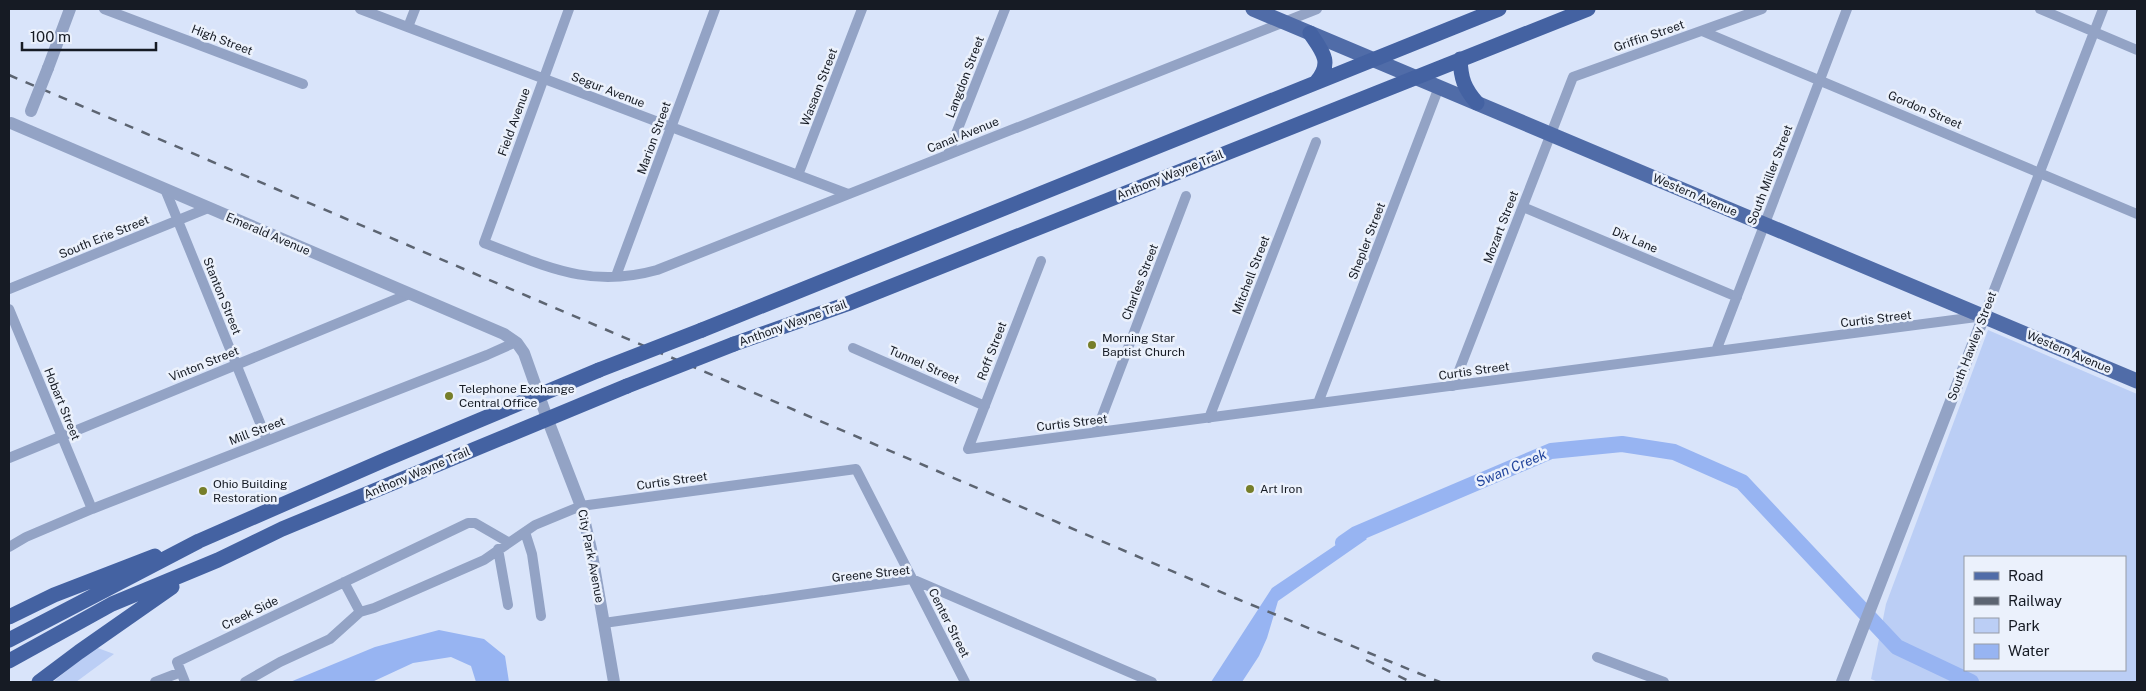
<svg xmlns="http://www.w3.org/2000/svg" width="2146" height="691" font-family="'Public Sans',sans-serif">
<rect width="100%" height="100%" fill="#d9e4fa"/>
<path fill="#bbcef5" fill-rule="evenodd" d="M1988 330 2137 394V682H1878L1871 679 1886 604ZM1965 557H2125V670H1965Z
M95 647 114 654 76 682H53Z"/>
<path fill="#97b4f2" d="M1358 530 1367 539 1278 601 1267 638 1259 656 1242 682H1211L1272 588Z
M439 630 484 639 505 656 509 682H476L471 666 451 657 413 663 372 682H290L375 647Z"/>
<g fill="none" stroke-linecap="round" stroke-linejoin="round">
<path stroke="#97b4f2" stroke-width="16" d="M1343 543 1356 534 1551 451 1622 444 1674 452 1742 482 1897 647 1971 682"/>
<path stroke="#93a3c5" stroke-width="10" d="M104 9 303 84
M360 9 848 194
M569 9 484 243C546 266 589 289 657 270L1317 9
M2040 9 2137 50
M408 27 415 9
M1702 31 2137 214
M948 154 1005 9
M798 175 862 9
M165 189 267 440
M1523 207 1737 297
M1041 261 968 449 1984 316 2103 9
M616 276 715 9
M9 289 208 208
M9 309 92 509
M853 348 985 406
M1716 351 1847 9
M1453 386 1573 77 1762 9
M1318 403 1439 87
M1209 418 1316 142
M1096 432 1186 196
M9 458 409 294
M525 532 532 554 541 616
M9 547 26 537 92 509 487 355 516 342
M498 549 508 605
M344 582 360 612
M604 623 912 579 1152 682
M1597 657 1664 682
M155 682 181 672
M185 682 177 662 468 523H475L508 542
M245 682 280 662 330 639 360 612 374 608 484 560 535 525 581 506 856 469 965 682"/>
<path stroke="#93a3c5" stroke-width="12" d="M48 68 70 9
M11 123 504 334 517 343 524 353 547 418 581 506 591 549 614 682
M1842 682 1984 316"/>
<path stroke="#506ca8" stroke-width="15" d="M1253 9 2137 381"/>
<path stroke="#4462a2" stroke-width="15" d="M1310 33C1322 51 1333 62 1317 81
M1460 59C1461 79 1464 88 1477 103
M702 330 1499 9
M734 344 847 304 1588 9
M9 617 54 595 155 556
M9 640 199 541 387 459 599 370
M9 661 112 604 218 560 282 529 627 386
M39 682 79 652 172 587"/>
<path stroke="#5c6471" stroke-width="2.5" stroke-dasharray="9 9" stroke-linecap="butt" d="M9 75 1235 598 1440 682
M1366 660 1411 682"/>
<path stroke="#93a3c5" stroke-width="12" d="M31 111 48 68"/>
<path stroke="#4462a2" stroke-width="15" d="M599 370 702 330
M627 386 734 344"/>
</g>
<g fill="#767e29" stroke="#ebf1fc" stroke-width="2">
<circle cx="1092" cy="345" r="5"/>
<circle cx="449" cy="396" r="5"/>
<circle cx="1250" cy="489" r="5"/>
<circle cx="203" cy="491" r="5"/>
</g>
<g text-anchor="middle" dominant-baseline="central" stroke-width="5" stroke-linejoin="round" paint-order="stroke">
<g font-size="12" fill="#161b24" stroke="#ebf1fc">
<text transform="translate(1649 36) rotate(-19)">Griffin Street</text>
<text transform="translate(222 40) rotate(21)">High Street</text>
<text transform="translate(965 77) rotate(-69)">Langdon Street</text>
<text transform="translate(819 87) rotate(-69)">Wasaon Street</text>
<text transform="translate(608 90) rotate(21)">Segur Avenue</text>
<text transform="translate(1925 110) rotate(23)">Gordon Street</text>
<text transform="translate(514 122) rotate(-70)">Field Avenue</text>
<text transform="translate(963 135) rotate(-22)">Canal Avenue</text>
<text transform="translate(654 138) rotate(-70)">Marion Street</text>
<text transform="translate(1170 175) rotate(-22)">Anthony Wayne Trail</text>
<text transform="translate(1770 175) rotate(-69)">South Miller Street</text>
<text transform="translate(1695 195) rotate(23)">Western Avenue</text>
<text transform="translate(1501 227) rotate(-69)">Mozart Street</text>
<text transform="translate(268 234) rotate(23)">Emerald Avenue</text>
<text transform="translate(104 237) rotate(-22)">South Erie Street</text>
<text transform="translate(1635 240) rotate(23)">Dix Lane</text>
<text transform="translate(1367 241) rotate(-69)">Shepler Street</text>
<text transform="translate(1251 275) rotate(-69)">Mitchell Street</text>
<text transform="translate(1140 282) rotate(-69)">Charles Street</text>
<text transform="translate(222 296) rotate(68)">Stanton Street</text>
<text transform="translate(1876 319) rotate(-7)">Curtis Street</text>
<text transform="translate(793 323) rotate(-20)">Anthony Wayne Trail</text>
<text transform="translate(1972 346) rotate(-69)">South Hawley Street</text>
<text transform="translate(992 351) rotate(-69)">Roff Street</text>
<text transform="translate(2069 352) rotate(23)">Western Avenue</text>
<text transform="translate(204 364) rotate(-22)">Vinton Street</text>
<text transform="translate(924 365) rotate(24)">Tunnel Street</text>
<text transform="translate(1474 371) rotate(-8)">Curtis Street</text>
<text transform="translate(62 404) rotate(68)">Hobart Street</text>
<text transform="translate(1072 423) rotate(-7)">Curtis Street</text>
<text transform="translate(257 431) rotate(-21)">Mill Street</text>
<text transform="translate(417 473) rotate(-23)">Anthony Wayne Trail</text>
<text transform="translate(672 481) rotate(-8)">Curtis Street</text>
<text transform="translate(591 556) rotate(79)">City Park Avenue</text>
<text transform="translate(871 574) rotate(-6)">Greene Street</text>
<text transform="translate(250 613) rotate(-26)">Creek Side</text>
<text transform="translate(949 623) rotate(63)">Center Street</text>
</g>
<g font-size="12" fill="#161b24" stroke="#ebf1fc" text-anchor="start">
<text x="1102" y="338">Morning Star<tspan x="1102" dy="14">Baptist Church</tspan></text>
<text x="459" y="389">Telephone Exchange<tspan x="459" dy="14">Central Office</tspan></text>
<text x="213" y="484">Ohio Building<tspan x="213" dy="14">Restoration</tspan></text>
<text x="1260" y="489">Art Iron</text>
</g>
<g font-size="14" font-style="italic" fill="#23469d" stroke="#ebf1fc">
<text transform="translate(1511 468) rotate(-23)">Swan Creek</text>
</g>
</g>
<rect width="2146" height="691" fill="none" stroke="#161b24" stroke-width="20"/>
<rect x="1964" y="556" width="162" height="115" fill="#ebf1fc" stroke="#969ba6"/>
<rect x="1974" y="572" width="25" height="8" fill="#506ca8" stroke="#969ba6"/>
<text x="2008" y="581" font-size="15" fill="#161b24">Road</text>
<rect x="1974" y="597" width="25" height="8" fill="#5c6471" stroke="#969ba6"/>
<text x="2008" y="606" font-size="15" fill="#161b24">Railway</text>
<rect x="1974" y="618" width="25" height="15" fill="#bbcef5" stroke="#969ba6"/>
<text x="2008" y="631" font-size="15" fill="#161b24">Park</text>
<rect x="1974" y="644" width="25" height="15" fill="#97b4f2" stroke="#969ba6"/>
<text x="2008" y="656" font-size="15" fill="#161b24">Water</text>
<path d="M22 42v8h134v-8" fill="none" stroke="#161b24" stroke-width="2.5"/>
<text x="30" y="42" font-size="15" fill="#161b24" stroke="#ebf1fc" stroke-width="4" paint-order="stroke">100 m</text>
</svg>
